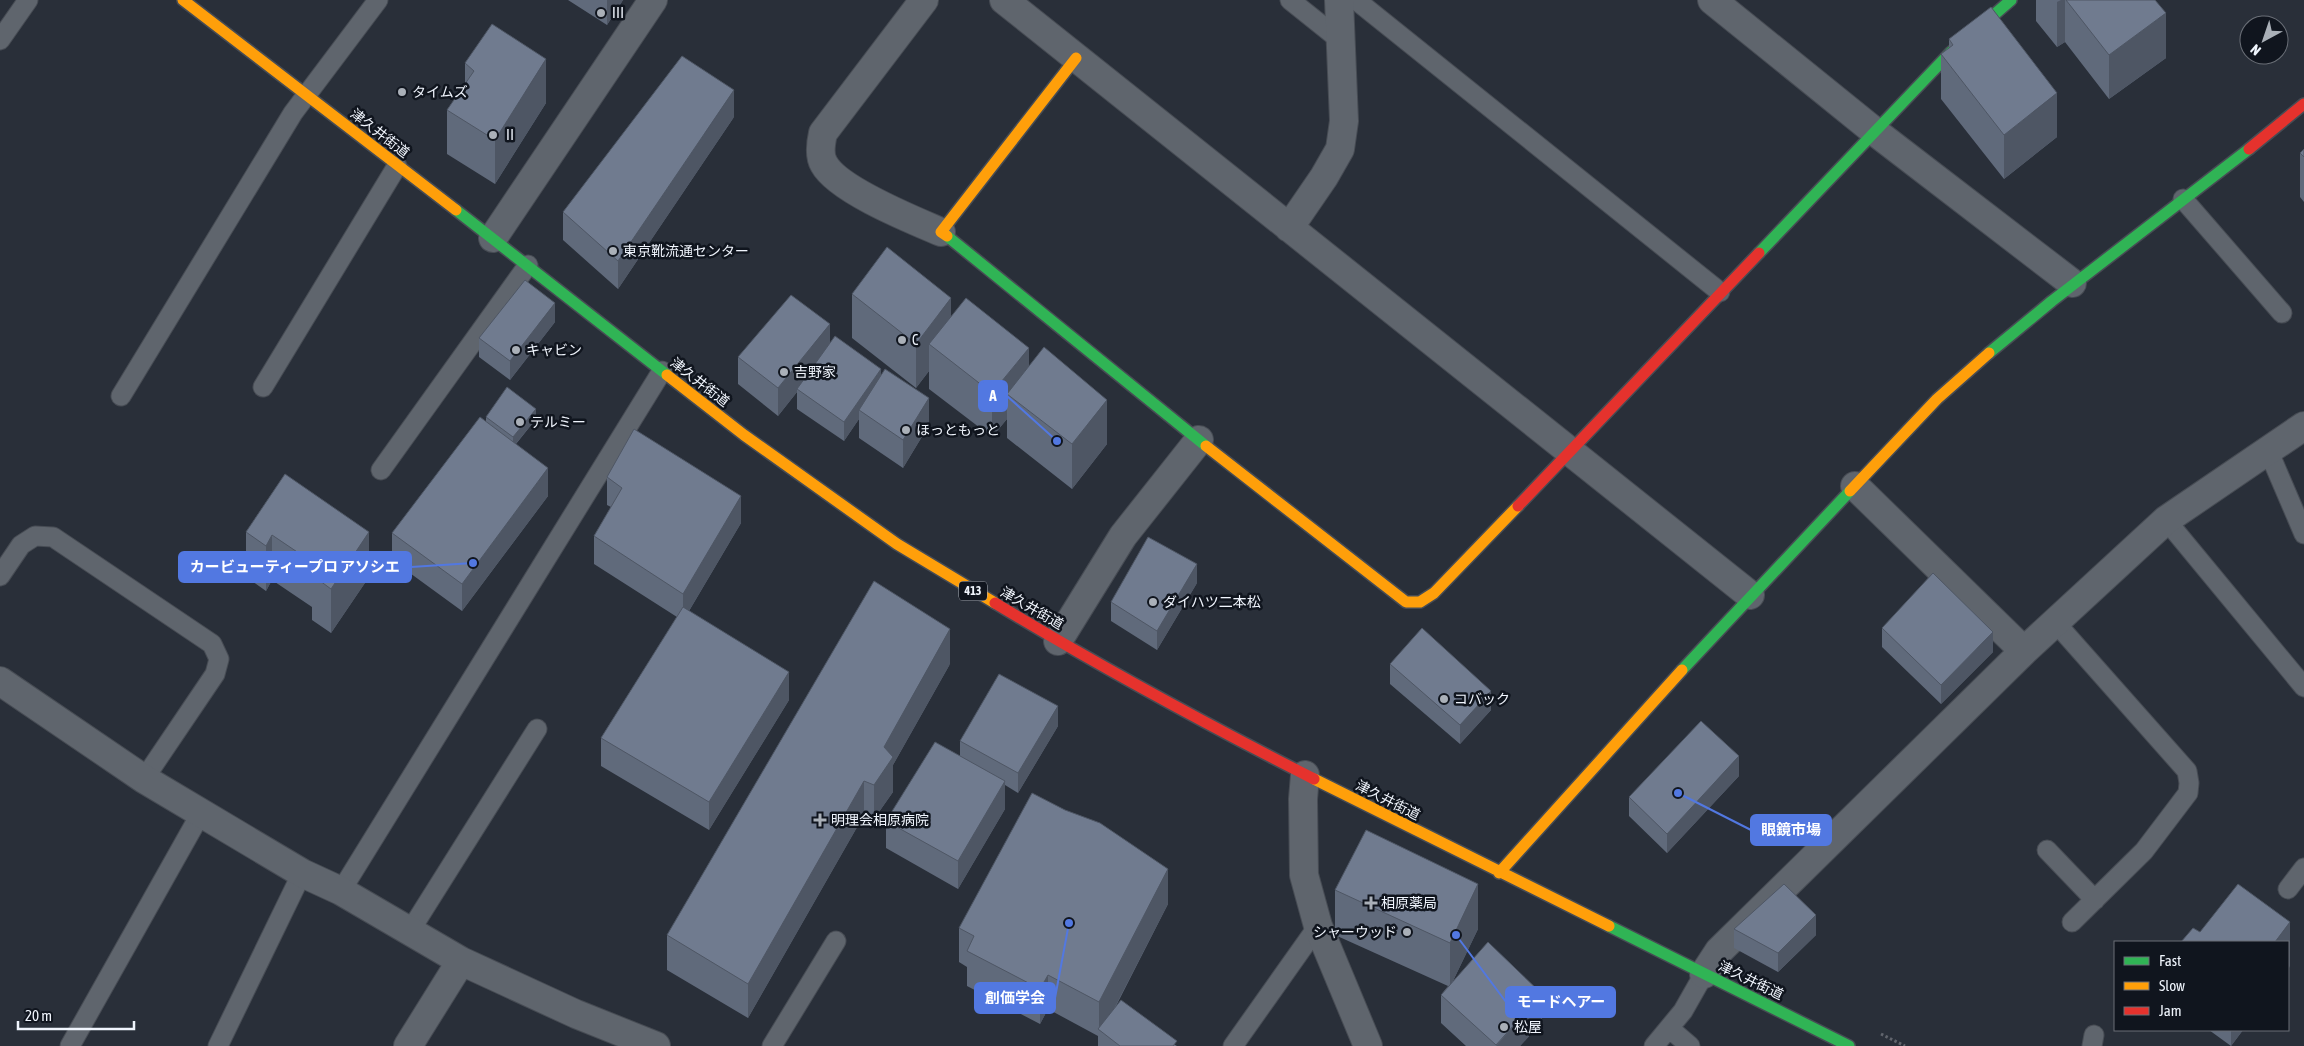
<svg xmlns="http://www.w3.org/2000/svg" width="2304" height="1046" font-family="'Asap Condensed','Noto Sans JP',sans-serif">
<rect width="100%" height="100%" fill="#292f39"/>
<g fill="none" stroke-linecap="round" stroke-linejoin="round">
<g stroke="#474c54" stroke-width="21">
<path id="lane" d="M1290 0 1340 40
M1356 0 1720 292
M0 40 28 0
M2183 199 2282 313
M263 387 397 166
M121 396 293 113 378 0
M2268 450 2304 534
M381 470 528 265
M2166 520 2304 687
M0 576 21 545 35 536 53 537 212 644 219 659 215 674 144 779
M2055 622 2187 771 2189 783 2188 793 2144 851 2072 922
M2047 850 2095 900
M2288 889 2304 868
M341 891 662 371
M410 931 537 729
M1669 1028 1690 1046
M70 1046 201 813
M218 1046 302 873
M772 1046 836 941
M1233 1046 1318 926
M1654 1046 1683 1011 1704 974
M2092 1046 2094 1035"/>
</g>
<g stroke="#474c54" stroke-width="30">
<path id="street" d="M924 0 823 133C821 142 819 156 824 164 838 190 913 220 941 232
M1004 0 1750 595
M1712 0 1874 131 2072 283
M1289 228 1324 177 1340 149 1344 121 1339 0
M493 238 653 0
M1855 486 2024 651
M1058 641 1123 536 1199 440
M0 681 144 779 302 873 341 891 461 961 576 1014 656 1046
M1305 775 1303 799 1304 875 1318 926 1368 1046
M1704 974 1719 951 2024 651 2166 520 2304 426
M408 1046 461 961"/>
</g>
<g stroke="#474c54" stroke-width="14">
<path id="fast" d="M456 210 667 375
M947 236 1206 446
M1759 253 1950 53 2011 0
M1989 353 2052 301 2249 149
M1682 670 1850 491
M1609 926 1849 1046"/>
</g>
<g stroke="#474c54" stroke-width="14">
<path id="slow" d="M183 0 456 210
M947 236 941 232 1076 58
M667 375 744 435 897 544 995 603
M1206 446 1406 602H1420L1434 593 1518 506
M1850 491 1937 399 1989 353
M1314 779 1609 926
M1499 873 1682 670"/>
</g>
<g stroke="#474c54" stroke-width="14">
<path id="jam" d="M2249 149 2304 104
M1518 506 1759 253
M995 603C1099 666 1206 724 1314 779"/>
</g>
<path stroke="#61656d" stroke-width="3" stroke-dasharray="2.5 2.5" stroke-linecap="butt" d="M1881 1034 1905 1046"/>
<use href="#lane" stroke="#5f656d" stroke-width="19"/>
<use href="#street" stroke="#5f656d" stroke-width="28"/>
<use href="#fast" stroke="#30b455" stroke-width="11"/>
<use href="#slow" stroke="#ff9f0a" stroke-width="11"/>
<use href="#jam" stroke="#e5322d" stroke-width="11"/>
</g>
<path fill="#606a7b" d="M568 0H623L607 25Z
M2036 0H2155L2166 58 2109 99 2065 42 2057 47 2036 21Z
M1949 39 2057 137 2004 179 1941 99V54L1949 48Z
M465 63 546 103 495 184 447 154V110L465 84Z
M734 117 618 289 563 240V212Z
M2304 149V202L2300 197V153Z
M852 294 951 317 1029 367 1107 444 1072 489 1007 438V419L992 437 929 389V371L916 388 852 338Z
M555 322 510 380 479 357V338Z
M830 344 881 374 929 425 903 468 859 438V419L844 441 797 409V392L778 416 738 384V357Z
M486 417 536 419 516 444 548 496 462 611 392 560V533L486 421Z
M285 474 369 577 331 633 312 620V607L272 580 266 591 246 577V532Z
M607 477 741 523 689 611 789 700 709 830 601 766V738L677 617 594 564V536L611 507 607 505Z
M1197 583 1157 650 1111 621V602Z
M1882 628 1993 652 1941 704 1882 647Z
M950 664 893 765V792L874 819 864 815 748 1018 667 970V935Z
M1390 664 1491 710 1460 744 1390 684Z
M1058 726 1018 793 1005 785V809L958 889 886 848V821L960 756V741Z
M1739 776 1667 853 1629 816V797Z
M1335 890 1478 929 1453 981 1542 1022 1520 1046H1466L1441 1023V995L1448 986 1335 935Z
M1168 904 1115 1008 1177 1046H1098V1036L1048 1009 1040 1024 967 986V967L959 962V928Z
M1734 929 1816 935 1778 972 1734 948Z
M2209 1030H2243L2231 1046Z"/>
<path fill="#4e5664" d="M607 0H623L607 25Z
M2061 0H2065V42L2057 47V2Z
M2166 13V58L2109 99V55Z
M546 59V103L495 184V140Z
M734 90V117L618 289V261Z
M2057 93V137L2004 179V135Z
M951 298V342L929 344V371L916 388V344Z
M555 303V322L510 380V361Z
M830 324V352L797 389V392L778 416V388Z
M1029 348V393L1007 394V419L992 437V393Z
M881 369V388L859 410V419L844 441V422Z
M929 398V425L903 468V440Z
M1107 400V444L1072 489V444Z
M536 409V419L513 447V437Z
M548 468V496L462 611V584Z
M741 496V523L683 621V594Z
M369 532V577L331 633V589Z
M272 535V580L266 591V546Z
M1197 564V583L1157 650V631Z
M950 629V664L893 765V792L874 819V785L884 747Z
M1993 632V652L1941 704V685Z
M789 672V700L709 830V802Z
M1491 691V710L1460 744V725Z
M1058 706V726L1018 793V773Z
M1739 756V776L1667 853V834Z
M864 781V815L748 1018V984Z
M1005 781V809L958 889V861Z
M1168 869V904L1102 1032 1099 1030V1002Z
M1478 884V929L1450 987V943Z
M1816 915V935L1778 972V953Z
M2290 922V966L2288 970V942H2275Z
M1048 975V1009L1040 1024V989Z
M1542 994V1022L1520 1046H1496Z
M2231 1030H2243L2231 1046Z"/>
<path fill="#707b8f" stroke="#4e5664" d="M2066 0H2155L2166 13 2109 55Z
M1991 7 2057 93 2004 135 1941 54 1953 45 1949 39Z
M492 24 546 59 495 140 447 110 474 71 465 63Z
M682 56 734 90 618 261 563 212Z
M2304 149V157L2300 153Z
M887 247 951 298 916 344 852 294Z
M525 280 555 303 510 361 479 338Z
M791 295 830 324 778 388 738 357Z
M966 298 1029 348 992 393 929 344Z
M835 336 881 369 844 422 797 389Z
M1044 347 1107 400 1072 444 1007 394Z
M885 369 929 398 903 440 859 410Z
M507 387 536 409 513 437 486 417Z
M480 417 548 468 462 584 392 533Z
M634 429 741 496 683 594 594 536 622 488 607 477Z
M285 474 369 532 331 589 312 575 318 566 272 535 266 546 246 532Z
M1148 537 1197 564 1157 631 1111 602Z
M1933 573 1993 632 1941 685 1882 628Z
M874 581 950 629 884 747 893 757 874 785 864 781 748 984 667 935Z
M683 607 789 672 709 802 601 738Z
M1422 628 1491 691 1460 725 1390 664Z
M999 674 1058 706 1018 773 960 741Z
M1701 721 1739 756 1667 834 1629 797Z
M935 742 1005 781 958 861 886 821Z
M1032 793 1065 810 1100 823 1168 869 1099 1002 1048 975 1040 989 967 951 974 936 959 928Z
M1366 830 1478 884 1450 943 1335 890Z
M1784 884 1816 915 1778 953 1734 929Z
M2238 884 2290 922 2275 942H2181L2193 928 2200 932Z
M1488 942 1542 994 1496 1045 1441 995Z
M1121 1000 1177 1041 1173 1046H1120L1098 1029Z"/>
<g fill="#aab0b8" stroke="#10151e" stroke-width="2">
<circle cx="601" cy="13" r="5"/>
<circle cx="402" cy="92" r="5"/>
<circle cx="493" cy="135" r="5"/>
<circle cx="613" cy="251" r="5"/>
<circle cx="902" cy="340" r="5"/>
<circle cx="516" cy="350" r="5"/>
<circle cx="784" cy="372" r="5"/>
<circle cx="520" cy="422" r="5"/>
<circle cx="906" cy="430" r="5"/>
<circle cx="1153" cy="602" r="5"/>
<circle cx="1444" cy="699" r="5"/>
<path d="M817.5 812.5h5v5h5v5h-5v5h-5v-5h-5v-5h5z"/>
<path d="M1368.5 895.5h5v5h5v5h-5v5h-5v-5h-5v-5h5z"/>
<circle cx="1407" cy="932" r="5"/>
<circle cx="1504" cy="1027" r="5"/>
</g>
<g text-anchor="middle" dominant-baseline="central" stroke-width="5" stroke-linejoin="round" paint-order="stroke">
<rect fill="#10151e" stroke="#adb2ba" stroke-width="1" x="959" y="581.5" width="28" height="19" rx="4"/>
<g font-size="12" font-weight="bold" fill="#f0f5fd">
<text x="973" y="591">413</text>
</g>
<g font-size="14" fill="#f0f5fd" stroke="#10151e" text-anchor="start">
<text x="611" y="13">Ⅲ</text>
<text x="412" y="92">タイムズ</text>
<text x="503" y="135">Ⅱ</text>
<text x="623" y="251">東京靴流通センター</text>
<text x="912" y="340">C</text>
<text x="526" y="350">キャビン</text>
<text x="794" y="372">吉野家</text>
<text x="530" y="422">テルミー</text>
<text x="916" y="430">ほっともっと</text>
<text x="1163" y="602">ダイハツ二本松</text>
<text x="1454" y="699">コバック</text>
<text x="831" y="820">明理会相原病院</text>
<text x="1381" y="903">相原薬局</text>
<text x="1397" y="932" text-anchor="end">シャーウッド</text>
<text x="1514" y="1027">松屋</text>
</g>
<g font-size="14" fill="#f0f5fd" stroke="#10151e">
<text transform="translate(380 133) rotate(38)">津久井街道</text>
<text transform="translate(700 382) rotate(38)">津久井街道</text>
<text transform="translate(1032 608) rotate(30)">津久井街道</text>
<text transform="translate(1388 800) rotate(27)">津久井街道</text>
<text transform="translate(1751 980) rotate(26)">津久井街道</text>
</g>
</g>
<path fill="none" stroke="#5278e1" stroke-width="2" d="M1057 441L1007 396M473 563L411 567M1678 793L1751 830M1069 923L1055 998M1456 935L1506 1002"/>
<g fill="#5278e1" stroke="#10151e" stroke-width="2">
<circle cx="1057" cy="441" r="5"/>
<circle cx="473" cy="563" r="5"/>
<circle cx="1678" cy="793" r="5"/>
<circle cx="1069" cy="923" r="5"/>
<circle cx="1456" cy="935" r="5"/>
</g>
<g fill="#5278e1" stroke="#5278e1" stroke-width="2">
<rect x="979" y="381" width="28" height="30" rx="5"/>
<rect x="179" y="552" width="232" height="30" rx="5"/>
<rect x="1751" y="815" width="80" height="30" rx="5"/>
<rect x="975" y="983" width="80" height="30" rx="5"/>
<rect x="1506" y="987" width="109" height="30" rx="5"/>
</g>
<g font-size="15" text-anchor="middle" font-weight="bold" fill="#fff">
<text x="993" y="401">A</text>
<text x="295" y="572">カービューティープロ アソシエ</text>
<text x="1791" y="835">眼鏡市場</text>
<text x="1015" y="1003">創価学会</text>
<text x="1561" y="1007">モードヘアー</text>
</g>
<rect x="2114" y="941" width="175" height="90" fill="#10151e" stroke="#6a6f77"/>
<rect x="2124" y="957" width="25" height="8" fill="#30b455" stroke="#6a6f77"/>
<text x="2159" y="966" font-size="15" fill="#f0f5fd">Fast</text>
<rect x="2124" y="982" width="25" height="8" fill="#ff9f0a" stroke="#6a6f77"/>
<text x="2159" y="991" font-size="15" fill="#f0f5fd">Slow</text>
<rect x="2124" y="1007" width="25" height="8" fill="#e5322d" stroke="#6a6f77"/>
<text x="2159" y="1016" font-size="15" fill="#f0f5fd">Jam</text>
<g transform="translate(2264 40) rotate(220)"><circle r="24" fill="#10151e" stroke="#6a6f77"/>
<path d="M0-4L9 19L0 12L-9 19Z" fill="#aab0b8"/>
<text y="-8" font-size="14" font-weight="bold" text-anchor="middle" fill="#f0f5fd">N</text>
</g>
<path d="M18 1021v8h116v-8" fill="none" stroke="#f0f5fd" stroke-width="2.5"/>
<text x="25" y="1021" font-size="15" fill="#f0f5fd" stroke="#10151e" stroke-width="4" paint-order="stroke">20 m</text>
</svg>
